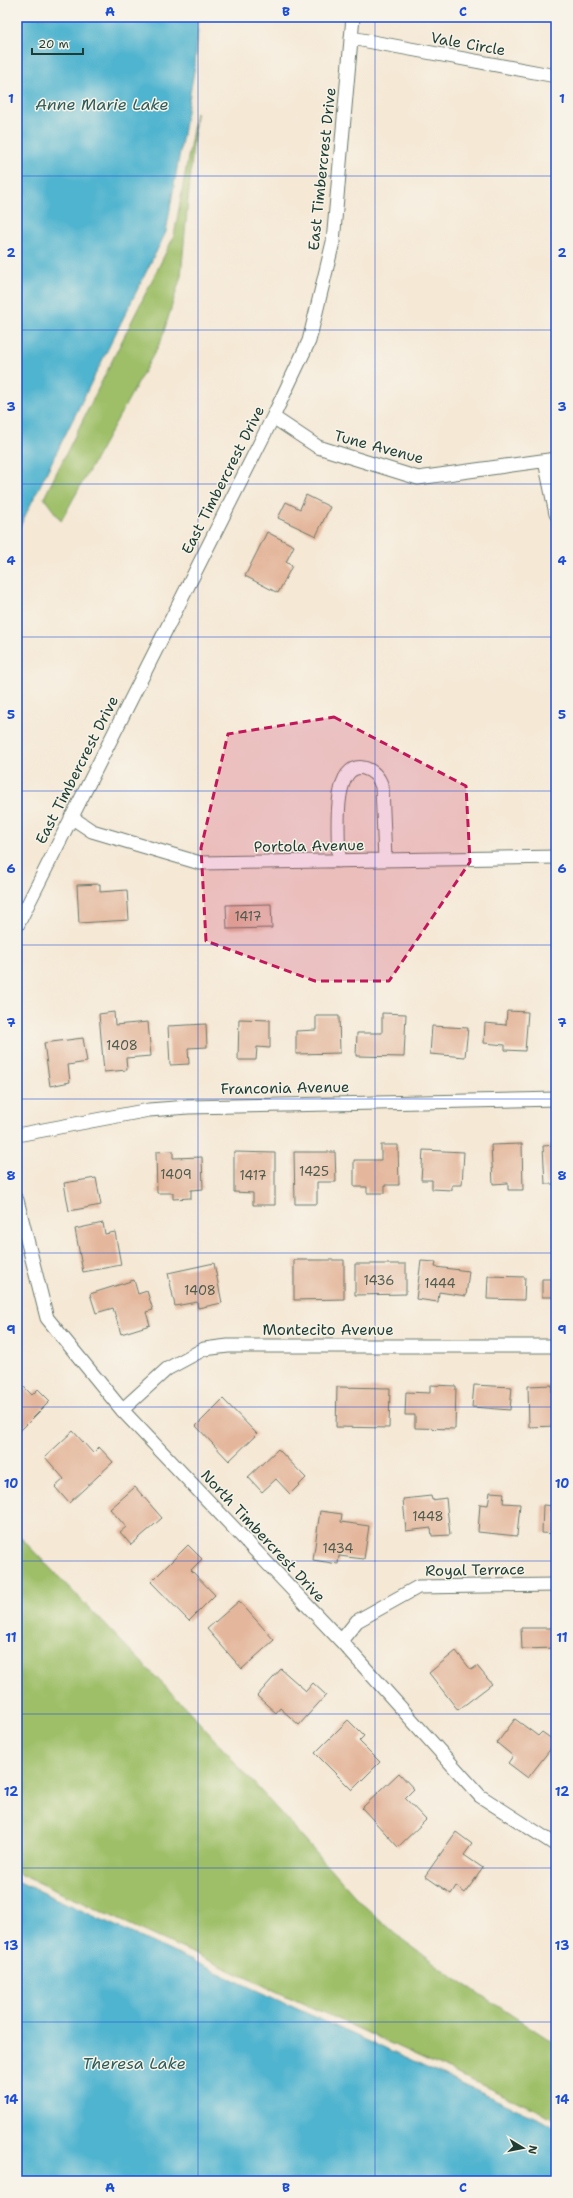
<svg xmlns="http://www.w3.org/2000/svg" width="573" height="2198" font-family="'Shantell Sans',sans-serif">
<rect width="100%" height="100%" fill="#f7f3e8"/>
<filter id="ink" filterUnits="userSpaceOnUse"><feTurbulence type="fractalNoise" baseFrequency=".025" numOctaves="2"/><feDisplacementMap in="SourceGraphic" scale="8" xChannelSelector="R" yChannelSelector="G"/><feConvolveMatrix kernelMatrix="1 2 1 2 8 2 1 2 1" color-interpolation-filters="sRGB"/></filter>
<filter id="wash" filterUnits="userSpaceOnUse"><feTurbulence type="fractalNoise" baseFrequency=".012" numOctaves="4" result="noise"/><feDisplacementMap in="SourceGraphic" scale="16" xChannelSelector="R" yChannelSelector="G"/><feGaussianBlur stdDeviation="0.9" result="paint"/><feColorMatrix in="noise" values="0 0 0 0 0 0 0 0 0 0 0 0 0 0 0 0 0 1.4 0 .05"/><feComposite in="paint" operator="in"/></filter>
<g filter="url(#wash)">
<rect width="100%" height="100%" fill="#f5e8d5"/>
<path fill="#9ebf68" stroke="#5e7e4e" d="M196 113 181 276 161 341 61 521 44 498 174 236Z
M17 1534 189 1711 361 1903 403 1940 455 1978 556 2044V2119L17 1873Z"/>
<path fill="#50b4cf" stroke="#387882" d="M17 17H199L195 65 166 232 17 532Z
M17 1881 556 2127V2181H17Z"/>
<g id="blocks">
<path fill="#e4b79c" d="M306 495 330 507 316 536 278 518 286 502 300 509Z
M267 532 294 546 286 562 292 566 278 593 245 576Z
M100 884V892L127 890 129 920 79 923 77 885Z
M271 904 272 928 227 929 226 905Z
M507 1011 528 1012 525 1051 505 1050V1045L484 1043 485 1023 506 1025Z
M114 1012 115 1025 148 1022 151 1056 126 1058 127 1070 104 1072 99 1014Z
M382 1013 406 1014 404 1057 356 1056 357 1033H382Z
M316 1016H339L340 1053 296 1054V1031L316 1030Z
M239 1019 270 1020V1048L257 1047 256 1060H238Z
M206 1024 207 1047 188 1048 189 1064 170 1065 168 1026Z
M432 1026 468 1028 465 1057 430 1054Z
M83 1038 87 1062 68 1065 70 1082 50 1086 44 1043Z
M522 1144 523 1190H508V1183L493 1184 491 1145Z
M381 1145H398L399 1185H385V1193H367V1187H354V1160H381Z
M556 1145V1184H545L543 1146Z
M423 1150 464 1152 462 1185H452V1190L432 1189V1180H421Z
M173 1151V1158L202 1157 203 1189 191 1190V1198L173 1199V1193H157L156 1152Z
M234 1152 275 1153V1205H253V1193L234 1192Z
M294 1152H335L336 1182H317V1204H295Z
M96 1178 101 1205 69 1211 64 1183Z
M103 1223 105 1234 115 1232 121 1265 83 1272 75 1229Z
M294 1260H344V1299L294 1300Z
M421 1261 436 1262 435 1267 469 1271 466 1296 439 1292 438 1302 416 1299Z
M214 1263 222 1303 198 1308 197 1302 175 1306 168 1273Z
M355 1264H406V1294L355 1295Z
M488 1276 525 1277 524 1300 487 1299Z
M542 1279H556V1297H542Z
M134 1280 138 1294 147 1291 153 1310 146 1312 150 1325 121 1334 113 1308 96 1313 90 1294Z
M17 1380 32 1395 38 1389 50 1401 17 1434Z
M430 1385 456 1386 455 1429 415 1428V1415H405L406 1392 430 1393Z
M474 1385 512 1387 510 1410 472 1407Z
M552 1385V1392H556V1426L529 1427 528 1386Z
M337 1387 390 1388 389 1428 336 1427Z
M223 1399 257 1434 229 1461 196 1426Z
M73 1431 93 1453 99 1447 113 1462 69 1503 55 1487 64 1479 45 1457Z
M278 1449 306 1478 290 1494 276 1479 262 1492 248 1477Z
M135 1487 162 1518 131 1545 120 1532 126 1527 110 1509Z
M490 1492 504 1493 503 1503 520 1504 517 1536 478 1532 480 1504 488 1505Z
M431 1496 432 1500 446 1498 450 1535 432 1536 431 1528 406 1531 403 1499Z
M543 1505 556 1506V1534L542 1533Z
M320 1511 342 1514 341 1522 369 1526 364 1559 339 1556 338 1564 313 1560Z
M188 1545 202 1559 191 1570 215 1595 189 1621 151 1582Z
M239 1601 274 1640 242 1669 207 1629Z
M521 1628H556V1648L522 1649Z
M456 1651 471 1670 477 1666 492 1684 458 1710 429 1673Z
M281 1669 306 1691 313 1683 326 1695 299 1725 280 1708 276 1713 257 1696Z
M515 1719 538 1736 542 1732 556 1742 528 1778 508 1763 513 1756 497 1743Z
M348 1720 364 1736 359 1741 380 1762 352 1790 315 1753Z
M399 1773 414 1789 405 1798 426 1820 398 1847 362 1808Z
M456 1832 472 1844 464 1855 483 1868 465 1893 456 1886 451 1894 425 1876Z"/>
</g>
</g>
<g filter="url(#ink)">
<use href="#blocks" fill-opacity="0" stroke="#6a796c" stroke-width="1"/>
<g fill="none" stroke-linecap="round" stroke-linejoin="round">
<g stroke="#6a796c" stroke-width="15">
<path id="minor" d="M351 38 556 76
M273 417 318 447 418 478 556 459
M545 461 556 514
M71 817 92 831 200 863 556 857
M339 861C339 842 330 761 364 768 374 771 379 777 382 787L385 860
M17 926 273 417 309 341 333 242 353 17
M17 1135 149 1110 188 1107 556 1099
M17 1200 47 1318 122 1410 341 1641 480 1796 556 1845
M122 1410 167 1369 204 1349 228 1346H556
M341 1641 357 1621 418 1587 556 1585"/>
</g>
<use href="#minor" stroke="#fff" stroke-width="13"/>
</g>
</g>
<path fill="#c2185b" fill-opacity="0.2" stroke="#c2185b" stroke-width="3" stroke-dasharray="8 5" stroke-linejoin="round" d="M334 717 466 786 470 862 389 981H315L206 941 201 848 228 734Z"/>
<path fill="none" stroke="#1d4ed8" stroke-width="1" stroke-opacity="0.55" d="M198 17V2181M375 17V2181M17 176H556M17 330H556M17 484H556M17 637H556M17 791H556M17 945H556M17 1099H556M17 1253H556M17 1407H556M17 1561H556M17 1714H556M17 1868H556M17 2022H556"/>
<g text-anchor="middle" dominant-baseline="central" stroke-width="3" stroke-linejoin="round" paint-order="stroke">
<g font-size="13" fill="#505c4e">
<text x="248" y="916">1417</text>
<text x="122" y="1045">1408</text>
<text x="314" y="1171">1425</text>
<text x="176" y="1174">1409</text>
<text x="253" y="1175">1417</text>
<text x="379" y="1280">1436</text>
<text x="440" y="1283">1444</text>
<text x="200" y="1290">1408</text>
<text x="428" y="1516">1448</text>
<text x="338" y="1548">1434</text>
</g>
<g font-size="15" fill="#1f3d34" stroke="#f7f3e8">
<text transform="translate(468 44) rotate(10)">Vale Circle</text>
<text transform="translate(322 169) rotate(-84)">East Timbercrest Drive</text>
<text transform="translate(379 447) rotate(15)">Tune Avenue</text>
<text transform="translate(223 480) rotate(-63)">East Timbercrest Drive</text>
<text transform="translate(77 770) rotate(-63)">East Timbercrest Drive</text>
<text transform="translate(309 846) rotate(-1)">Portola Avenue</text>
<text transform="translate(285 1088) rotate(-1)">Franconia Avenue</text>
<text x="328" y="1330">Montecito Avenue</text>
<text transform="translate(263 1536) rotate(47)">North Timbercrest Drive</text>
<text transform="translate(475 1570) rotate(-1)">Royal Terrace</text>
</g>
<g font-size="16" font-style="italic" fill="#2b5b5b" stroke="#f7f3e8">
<text x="102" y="104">Anne Marie Lake</text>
<text x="134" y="2063">Theresa Lake</text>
</g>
</g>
<rect width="573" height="2198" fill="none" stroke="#f7f3e8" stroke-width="44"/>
<g transform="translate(523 2148) rotate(100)" stroke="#f7f3e8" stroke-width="3" paint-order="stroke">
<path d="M0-3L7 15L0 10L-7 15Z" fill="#1f3d34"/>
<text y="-6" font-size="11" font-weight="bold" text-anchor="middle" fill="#1f3d34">N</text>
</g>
<path d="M32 48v6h51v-6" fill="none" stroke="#1f3d34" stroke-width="2"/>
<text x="38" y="48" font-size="12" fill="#1f3d34" stroke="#f7f3e8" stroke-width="3" paint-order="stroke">20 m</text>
<rect x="22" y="22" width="529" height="2154" fill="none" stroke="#1d4ed8" stroke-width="1.5"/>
<g font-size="13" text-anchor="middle" font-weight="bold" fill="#1d4ed8">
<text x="110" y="16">A</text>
<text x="286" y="16">B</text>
<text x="463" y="16">C</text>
<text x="11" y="103">1</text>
<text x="562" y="103">1</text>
<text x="11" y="257">2</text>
<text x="562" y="257">2</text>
<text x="11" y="411">3</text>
<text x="562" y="411">3</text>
<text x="11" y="565">4</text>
<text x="562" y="565">4</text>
<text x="11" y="719">5</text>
<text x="562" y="719">5</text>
<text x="11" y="873">6</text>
<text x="562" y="873">6</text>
<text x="11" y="1027">7</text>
<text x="562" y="1027">7</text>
<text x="11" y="1180">8</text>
<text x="562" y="1180">8</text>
<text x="11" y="1334">9</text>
<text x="562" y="1334">9</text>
<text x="11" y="1488">10</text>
<text x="562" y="1488">10</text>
<text x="11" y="1642">11</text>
<text x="562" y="1642">11</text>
<text x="11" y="1796">12</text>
<text x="562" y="1796">12</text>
<text x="11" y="1950">13</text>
<text x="562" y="1950">13</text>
<text x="11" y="2104">14</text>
<text x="562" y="2104">14</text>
<text x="110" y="2192">A</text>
<text x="286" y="2192">B</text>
<text x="463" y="2192">C</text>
</g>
</svg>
